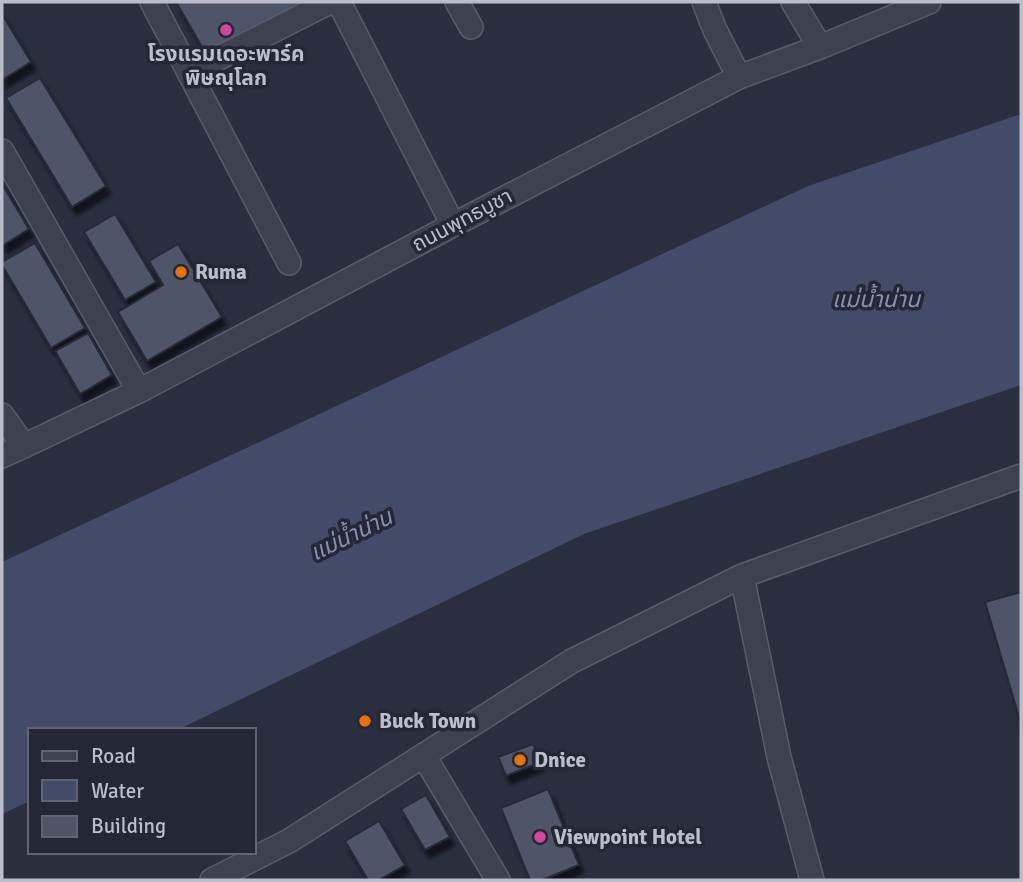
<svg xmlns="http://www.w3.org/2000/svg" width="1023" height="882" font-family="Signika,'Noto Sans Thai',sans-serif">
<defs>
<filter id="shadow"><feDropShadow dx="4.5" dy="8" stdDeviation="2" flood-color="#0009"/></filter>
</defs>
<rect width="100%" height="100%" fill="#2a2f40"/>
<path fill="#424b67" d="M1021 114V385L584 534 177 730H30V801L2 814V562L808 186Z"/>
<path fill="#4f5467" stroke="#252938" stroke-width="2" filter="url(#shadow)" d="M176 2H312L209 59Z
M2 14 31 62 2 80Z
M40 78 106 186 72 207 6 98Z
M2 184 29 229 2 246Z
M115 214 156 282 125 300 84 232Z
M35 243 85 328 51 348 2 265V262Z
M178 244 222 317 147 361 118 312 163 285 149 261Z
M88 333 112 375 80 394 55 351Z
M1021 592V724L985 602Z
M533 744 541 762 506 776 498 757Z
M548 789 579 865 542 880H530L501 808Z
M426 795 450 837 425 850 401 809Z
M379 821 405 865 379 880H368L345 841Z"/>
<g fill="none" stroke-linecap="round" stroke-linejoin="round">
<g stroke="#595d6b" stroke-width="26">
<path id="minor" d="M152 2 289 263
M339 2 453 225
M457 2 471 27
M704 2 715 30 739 77
M793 2 820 47
M189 73 330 2
M2 151 139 391
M2 415 24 446
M2 456 24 446 139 391 453 225 739 77 820 47 929 2
M742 576 779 757 812 880
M424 756 498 880
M212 880 289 841 572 661 742 576 1021 476"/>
</g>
<use href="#minor" stroke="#3e4250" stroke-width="23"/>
</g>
<g fill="#d1479c" stroke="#232736" stroke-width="2.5">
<circle cx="226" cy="30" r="7"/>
<circle cx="540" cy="837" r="7"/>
</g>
<g fill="#e8710a" stroke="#232736" stroke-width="2.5">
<circle cx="181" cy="272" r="7"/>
<circle cx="365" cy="721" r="7"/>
<circle cx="520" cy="760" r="7"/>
</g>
<g text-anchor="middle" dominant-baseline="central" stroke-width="7" stroke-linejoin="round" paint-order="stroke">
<g font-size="21" font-weight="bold" fill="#bbbeca" stroke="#232736" text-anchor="start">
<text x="226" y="54" text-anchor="middle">โรงแรมเดอะพาร์ค<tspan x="226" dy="24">พิษณุโลก</tspan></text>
<text x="195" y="272">Ruma</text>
<text x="379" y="721">Buck Town</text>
<text x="534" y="760">Dnice</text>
<text x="554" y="837">Viewpoint Hotel</text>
</g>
<g font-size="21" fill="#bbbeca" stroke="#232736">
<text transform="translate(462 220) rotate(-28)">ถนนพุทธบูชา</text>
</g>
<g font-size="23" font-style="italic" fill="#868fae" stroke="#232736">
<text x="876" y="299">แม่น้ำน่าน</text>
<text transform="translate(351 535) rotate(-26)">แม่น้ำน่าน</text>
</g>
</g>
<rect width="1023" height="882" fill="none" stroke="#bbbeca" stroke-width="7"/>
<rect x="28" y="728" width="228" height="126" fill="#232736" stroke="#606371" stroke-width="2"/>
<rect x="42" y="751" width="35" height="10" fill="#3e4250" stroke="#606371" stroke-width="2"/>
<text x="91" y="763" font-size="21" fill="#bbbeca">Road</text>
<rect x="42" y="780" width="35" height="21" fill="#424b67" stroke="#606371" stroke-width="2"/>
<text x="91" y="798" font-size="21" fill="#bbbeca">Water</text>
<rect x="42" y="816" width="35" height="21" fill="#4f5467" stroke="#606371" stroke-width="2"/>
<text x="91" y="833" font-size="21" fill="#bbbeca">Building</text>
</svg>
